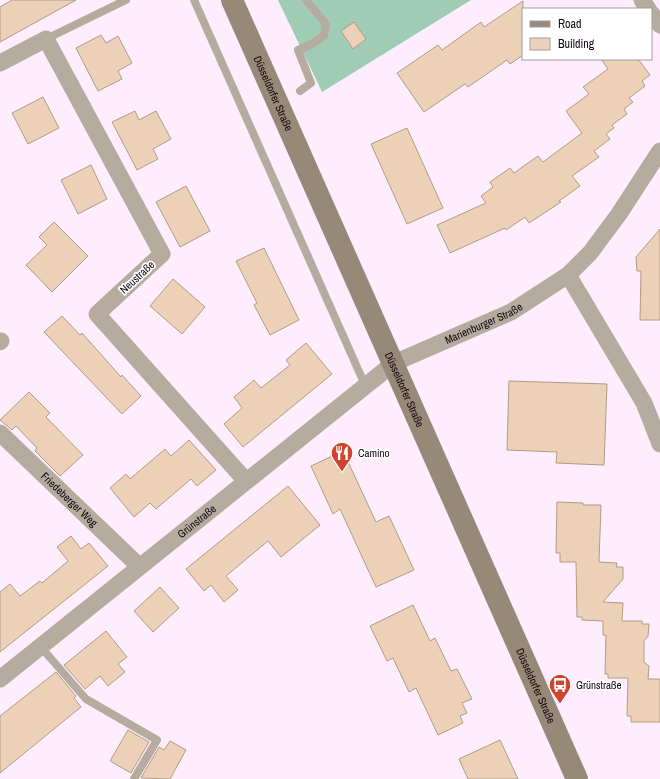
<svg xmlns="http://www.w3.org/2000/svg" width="660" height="779" font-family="'Archivo Narrow',sans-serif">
<rect width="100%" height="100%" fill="#fdedfd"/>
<path fill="#a0cbb5" d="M278 0H471L322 92Z"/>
<path fill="#ecd1b8" stroke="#b39a82" d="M12 0H76L0 42V7Z
M523 1V55L510 64 507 60 468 87 465 84 424 112 397 73 438 45 442 50 481 22 484 27Z
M354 22 366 39 353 49 341 31Z
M101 35 106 43 118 36 132 63 118 71 122 79 98 91 76 48Z
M601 59H638L650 75 642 81 645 86 629 98 633 102 624 109 627 114 612 125 614 128 606 134 610 139 594 151 599 157 572 176 580 186 559 201 561 202 529 223 525 217 506 230 505 228 450 253 437 225 486 203 481 196 493 187 490 182 510 168 514 173 538 156 543 162 582 133 566 111 589 94 583 87 608 69Z
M43 97 59 128 28 144 12 113Z
M135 111 139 120 156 111 171 139 153 149 158 159 137 170 112 122Z
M407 128 443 208 407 224 371 144Z
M91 165 107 199 78 214 61 180Z
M186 186 210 231 180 247 156 202Z
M54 222 88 256 52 292 26 265 47 245 39 237Z
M660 229V320H640L641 271H637L636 257Z
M264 248 299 320 270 335 254 305 257 303 236 261Z
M173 279 205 307 182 334 150 306Z
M62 316 80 335 82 333 121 377 122 375 141 396 122 414 44 332Z
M306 343 332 374 243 447 224 424 242 408 234 397 254 380 261 388 290 365 286 360Z
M509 381 607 384 604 465 556 463 557 452 507 450Z
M29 392 50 413 46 417 83 455 60 476 35 451 37 448 16 426 12 430 0 420Z
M189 440 216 470 197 486 191 479 156 509 150 503 134 517 110 488 126 474 130 479 165 449 171 456Z
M343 451 376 522 389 516 414 570 376 587 340 509 333 514 311 466Z
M288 486 320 525 281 557 268 541 226 576 238 590 224 602 211 585 204 591 186 569Z
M557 502 583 503V505H601L599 562 617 563 616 567H623V579L603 602 623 603 622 621H642V624H649L648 636 644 641V662L649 666 648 679H660V722H631V716H627L628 678H608V674H605L606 635H603V621L582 620V617H577L576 562H560V553H556Z
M71 536 81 549 89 543 108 566 0 652V592L10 584 20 596 40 581 42 583 68 561 57 547Z
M160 587 179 608 153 632 134 611Z
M413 605 430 641 435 638 451 671 457 669 472 699 462 703 467 713 460 716 463 723 438 735 416 688 409 692 393 658 387 661 370 626Z
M106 631 127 657 118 664 125 672 108 686 100 676 85 689 64 665Z
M56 672 76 696 74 698 81 707 0 773V716Z
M128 730 149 742 131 773 110 761Z
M500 740 518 779H468L459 759Z
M170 741 186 750 170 779 141 778 159 747 164 750Z"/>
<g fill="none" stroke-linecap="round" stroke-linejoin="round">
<path stroke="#b5ac9f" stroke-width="8" d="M194 0 365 385
M46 39 126 0
M300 91 311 83 298 50 310 45 324 36 326 24 306 0
M40 646 86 699 157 740 134 779"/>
<g stroke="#b5ac9f" stroke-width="17">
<path d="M642 0 648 9"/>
<path d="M651 13 660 25"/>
<path d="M0 63 46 39 162 254 97 314 246 481"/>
<path d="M568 275 644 403 660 444"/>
<path d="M0 342 1 341"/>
<path id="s1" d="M0 433 139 566"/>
<path id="s2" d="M0 679 394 363 511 312 568 275 590 253 619 214 660 151"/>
</g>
<path stroke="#968977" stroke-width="22" id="s3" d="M232 0 577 779"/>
</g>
<defs>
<g id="restaurant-pin" transform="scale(1.15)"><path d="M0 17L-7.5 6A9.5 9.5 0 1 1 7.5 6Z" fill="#d14530" stroke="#fff"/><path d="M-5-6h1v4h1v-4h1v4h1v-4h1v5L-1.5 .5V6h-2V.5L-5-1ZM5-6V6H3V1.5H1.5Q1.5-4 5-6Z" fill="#fff"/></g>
<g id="bus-pin" transform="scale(1.15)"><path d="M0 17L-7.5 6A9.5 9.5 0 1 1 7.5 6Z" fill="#d14530" stroke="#fff"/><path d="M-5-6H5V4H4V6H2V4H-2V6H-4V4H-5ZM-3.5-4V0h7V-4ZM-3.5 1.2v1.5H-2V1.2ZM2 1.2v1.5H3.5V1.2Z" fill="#fff"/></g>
</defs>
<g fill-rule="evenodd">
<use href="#restaurant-pin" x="342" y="453"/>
<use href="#bus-pin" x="560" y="685"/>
</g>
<g text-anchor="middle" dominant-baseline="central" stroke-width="3.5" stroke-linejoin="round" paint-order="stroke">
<g font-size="11" fill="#110811" stroke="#fff">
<text stroke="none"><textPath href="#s3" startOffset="102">Düsseldorfer Straße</textPath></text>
<text transform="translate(137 277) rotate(-43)">Neustraße</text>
<text stroke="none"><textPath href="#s2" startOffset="603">Marienburger Straße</textPath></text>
<text stroke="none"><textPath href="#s3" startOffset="426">Düsseldorfer Straße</textPath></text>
<text stroke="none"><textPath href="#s1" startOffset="96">Friedeberger Weg</textPath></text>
<text stroke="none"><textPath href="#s2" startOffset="252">Grünstraße</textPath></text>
<text stroke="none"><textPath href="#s3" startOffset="750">Düsseldorfer Straße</textPath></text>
</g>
<g font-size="11" fill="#110811" stroke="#fff" text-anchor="start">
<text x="358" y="453">Camino</text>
<text x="576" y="685">Grünstraße</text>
</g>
</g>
<rect x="522" y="8" width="130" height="52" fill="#ffffff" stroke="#a09ca0"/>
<rect x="530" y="21" width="20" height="6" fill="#968977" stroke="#a09ca0"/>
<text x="558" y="28" font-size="12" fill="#110811">Road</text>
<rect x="530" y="38" width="20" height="12" fill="#ecd1b8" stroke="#a09ca0"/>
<text x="558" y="48" font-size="12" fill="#110811">Building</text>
</svg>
